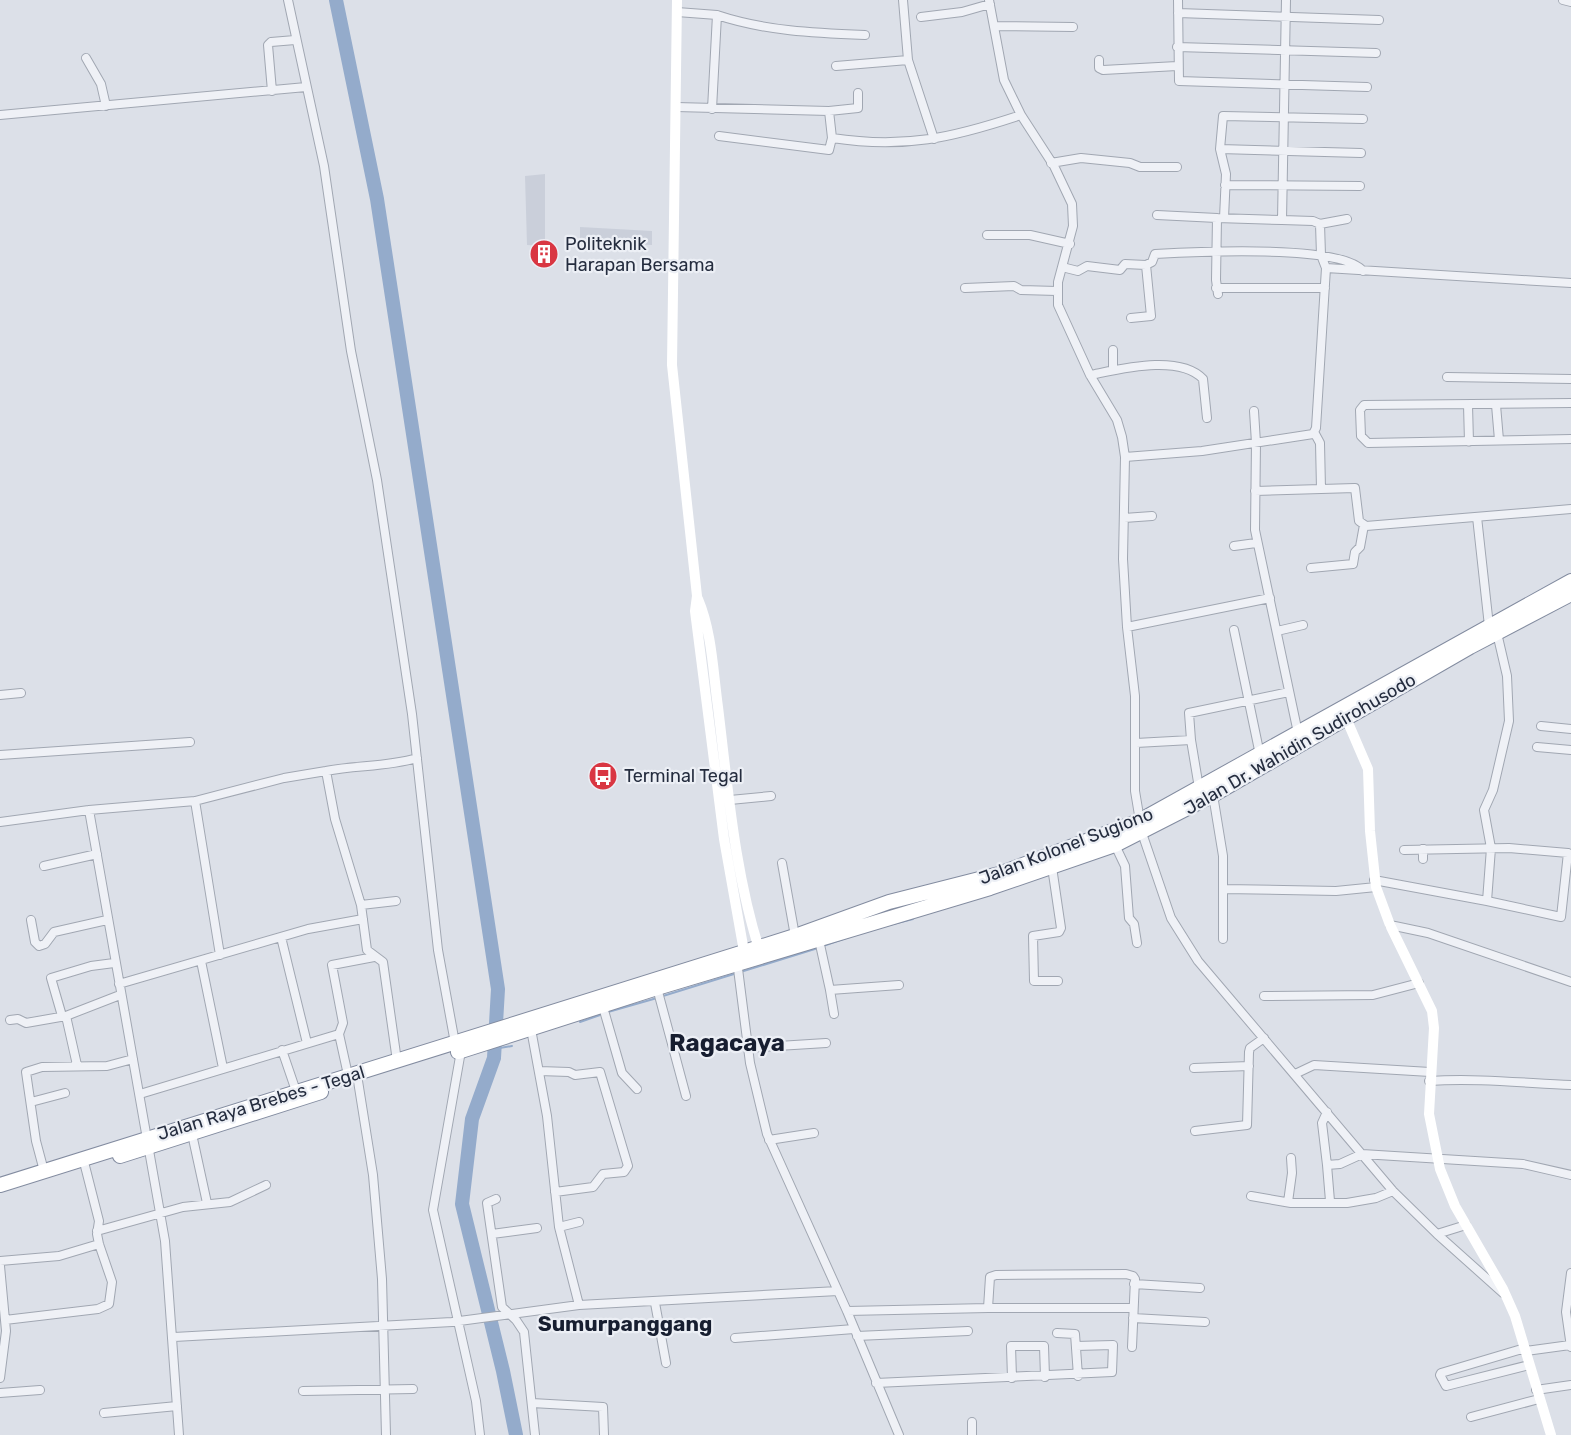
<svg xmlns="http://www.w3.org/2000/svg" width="1571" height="1435" font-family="Rubik,sans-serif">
<rect width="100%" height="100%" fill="#dce0e8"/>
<path fill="#cacfda" d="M545 174V246L527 245 525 176Z
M580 227 652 231V245L580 242Z"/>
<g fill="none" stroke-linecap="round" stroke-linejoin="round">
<path stroke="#94abcb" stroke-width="2" d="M889 925 913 919
M823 946 849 937
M663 996 818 948
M608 1012 657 998
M580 1022 603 1014
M494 1049 512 1046"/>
<path stroke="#94abcb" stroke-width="14" d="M336 0 377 199 498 989 494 1058 472 1119 462 1204 503 1371 516 1435"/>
<g stroke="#a1a7b2" stroke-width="10">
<path id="street" d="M288 0 324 166 351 351 377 480 412 714 438 950 455 1043
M903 0 908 60 934 139
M989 0 1004 80 1021 115
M1178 0 1179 81 1367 87
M1563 0 1571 2
M677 12 717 15
M1178 13 1379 20
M921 17 962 12 990 4
M996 26 1073 27
M1177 47 1376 53
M86 58 101 84 106 106
M1099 60V68L1103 70 1177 66
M836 66 908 60
M272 91 268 45 271 42 295 40
M676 107 829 111 832 138C904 149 952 138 1021 115L1054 166 1072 204 1073 226 1058 282V305L1090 375 1117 420 1122 437 1125 457 1123 559 1127 627 1135 696V791L1142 833 1171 918 1198 961 1393 1191 1437 1234 1466 1225
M712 109 717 15C765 31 814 33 865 35
M829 111 858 108V93
M0 115 306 87
M719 136 829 150 832 138
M1220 149 1361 153
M1051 163 1081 158 1130 163 1140 167H1177
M1225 185 1360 186
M1157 215 1217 218
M1224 218 1226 174 1220 149 1223 116 1363 119
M1282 220 1313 221 1320 224 1321 255 1326 268 1571 283
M1320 224 1347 219
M987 235H1030L1070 244
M1146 265 1152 262 1155 254C1192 252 1342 244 1363 271
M1062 267 1078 271 1087 266 1120 270 1125 264 1146 265 1151 316 1131 318
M965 288 1014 286 1021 290 1057 291
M1216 288H1325
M1218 294 1216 280 1217 218 1282 220 1286 0
M1113 350V370
M1090 375C1121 369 1179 354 1203 379L1207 418
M1447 377 1571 379
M1571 403 1364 405 1360 410 1361 436 1368 443 1571 439
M1468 405 1469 442
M1496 405 1499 440
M1254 411 1256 443 1255 530 1298 733
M1314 432 1320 443 1321 489 1355 488 1359 521 1366 526 1571 509
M1125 457 1202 451 1313 434 1316 428 1326 268
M1255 491 1321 489
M1477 517 1489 626
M1124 518 1152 516
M1234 546 1256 543
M1311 568 1353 564 1355 552 1360 547 1364 525
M1127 627 1270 598
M1234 630 1260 755
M1277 631 1303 625
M0 695 21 693
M1541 726 1571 729
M1191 740 1199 788
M1136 743 1191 740 1189 713 1289 692
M1537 747 1571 750
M0 755 190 742
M326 771C357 765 387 767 417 758
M1213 795 1223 856V939
M730 800 771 796
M195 801 220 955
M89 810 165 1241 179 1435
M0 822 89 810 195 801 284 778 326 771 335 819 361 905 367 950 383 962 397 1061
M1115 845 1125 866 1129 918 1134 924 1137 943
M1404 850 1509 848 1568 853 1561 917 1487 901
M1423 859V849
M782 863 795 936
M44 866 97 854
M1052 867 1061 928 1059 932 1033 936 1034 981H1058
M1374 880 1487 901 1491 848 1484 810 1493 790 1509 721 1507 676 1497 633
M1224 889 1336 891 1376 887
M361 905 396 901
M31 920 35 942 39 946 45 944 54 932 107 920
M1390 925 1428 933 1571 982
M281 937 307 1043
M819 940 830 990 899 985
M201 961 223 1068
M737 961 750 1063 767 1134 847 1311 899 1435
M119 984 308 929 363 919
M657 988 686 1096
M830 990 834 1014
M1264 996 1373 995 1419 983
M603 1007 622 1073 637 1089
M62 1016 51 978 91 966 114 963
M66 1016 77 1065
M10 1020 18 1019 26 1023 66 1016 120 995
M531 1029 547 1116 559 1227 579 1305
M748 1048 826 1043
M282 1050 296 1091
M461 1051 433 1210 476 1401 480 1435
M1194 1068 1249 1066
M539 1071 569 1072 575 1075 600 1072 628 1166 624 1172 603 1174 593 1187 555 1192
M1295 1074 1314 1065 1430 1072
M348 1075 339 1034 343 1023 332 965 374 957
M358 1081 373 1175 382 1279 386 1435
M1429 1081C1477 1078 1524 1083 1571 1085
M140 1094 339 1034
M31 1102 65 1093
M1327 1112 1322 1123 1327 1165 1340 1164 1362 1154 1523 1164 1571 1175
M1195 1131 1247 1125 1249 1052 1250 1048 1264 1038
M192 1134 207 1203
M769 1140 814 1133
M1327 1165 1330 1201
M44 1171 36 1141 26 1072 42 1067 107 1066 133 1059
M1251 1196 1291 1203H1347L1376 1198 1393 1191
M496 1199 487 1203 502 1307 516 1320 524 1332 535 1435
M1288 1202 1292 1173 1291 1158
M559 1227 579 1222
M97 1231 183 1207 230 1202 266 1185
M492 1234 537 1228
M1437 1234 1503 1293
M0 1261 59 1256 99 1244
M0 1266 6 1331 0 1378
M1571 1273 1566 1312 1571 1347
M1134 1284 1200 1288
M655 1303 666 1363
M988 1308H1133
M847 1311 988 1308 990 1277 996 1275 1126 1274 1133 1276 1135 1279 1132 1347
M1133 1318 1205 1322
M5 1320 98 1309 109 1304 112 1282 99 1244 97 1234 99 1221 85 1166
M1057 1333 1075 1334 1078 1376
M857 1336 968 1331
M174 1337 452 1322 579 1305 838 1291
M735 1338 854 1329
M1525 1348 1441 1373 1440 1375 1446 1386 1529 1365
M1526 1351 1570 1345
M1012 1378 1011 1346H1044L1045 1377
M876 1383 1112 1372 1113 1345 1076 1346
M1536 1390 1571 1385
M303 1391 413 1389
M0 1393 40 1390
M532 1403 603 1407 604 1435
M104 1413 177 1406
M1471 1417 1539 1399
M972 1422V1435"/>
</g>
<g stroke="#838ca0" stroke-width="16">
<path id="highway" d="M458 1052 657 988 990 888 1115 845 1213 795 1470 647 1571 594
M120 1156 321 1092
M0 1185 795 936 889 902 999 874 1139 821 1571 581"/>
</g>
<use href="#street" stroke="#eff1f6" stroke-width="8"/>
<path stroke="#fff" stroke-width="10" d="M677 0 672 365 697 596 695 611 724 839 745 957
M698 599C712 632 713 671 718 707 728 789 735 876 761 955
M1343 711 1368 769 1370 831 1376 887 1390 925 1432 1011 1434 1028 1429 1114 1440 1169 1455 1206 1503 1289 1515 1316 1551 1435"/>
<use href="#highway" stroke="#fff" stroke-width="14"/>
</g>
<defs>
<g id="building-disc" transform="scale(1.5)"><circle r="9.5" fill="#d93642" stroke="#eceff5"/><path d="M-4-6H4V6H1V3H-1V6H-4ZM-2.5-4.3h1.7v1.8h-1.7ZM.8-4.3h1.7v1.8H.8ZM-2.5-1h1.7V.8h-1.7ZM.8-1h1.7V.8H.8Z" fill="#fff"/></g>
<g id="bus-disc" transform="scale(1.5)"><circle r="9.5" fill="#d93642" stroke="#eceff5"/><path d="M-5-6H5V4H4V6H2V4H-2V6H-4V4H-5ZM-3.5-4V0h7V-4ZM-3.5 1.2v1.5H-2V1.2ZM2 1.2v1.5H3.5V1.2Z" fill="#fff"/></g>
</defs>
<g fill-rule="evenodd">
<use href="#building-disc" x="544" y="254"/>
<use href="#bus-disc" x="603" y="776"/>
</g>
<g text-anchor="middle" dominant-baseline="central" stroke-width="4.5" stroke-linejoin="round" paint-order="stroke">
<g font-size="18" fill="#252d3f" stroke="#eceff5" text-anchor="start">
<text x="565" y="244">Politeknik<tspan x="565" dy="21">Harapan Bersama</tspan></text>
<text x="624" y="776">Terminal Tegal</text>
</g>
<g font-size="18" fill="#252d3f" stroke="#eceff5">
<text transform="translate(1300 744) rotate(-30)">Jalan Dr. Wahidin Sudirohusodo</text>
<text transform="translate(1066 846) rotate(-21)">Jalan Kolonel Sugiono</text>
<text transform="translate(261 1103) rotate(-17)">Jalan Raya Brebes - Tegal</text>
</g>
<g font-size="21" font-weight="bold" fill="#171e30" stroke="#eceff5">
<text x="625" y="1323">Sumurpanggang</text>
</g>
<g font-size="24" font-weight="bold" fill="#171e30" stroke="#eceff5">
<text x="727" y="1043">Ragacaya</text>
</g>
</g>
</svg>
